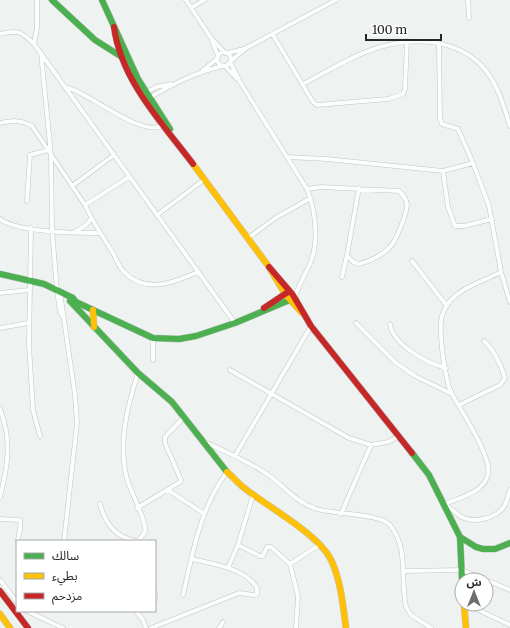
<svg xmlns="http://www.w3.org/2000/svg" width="510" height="628" font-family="Merriweather,'Noto Sans Arabic',serif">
<rect width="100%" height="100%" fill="#eef3f2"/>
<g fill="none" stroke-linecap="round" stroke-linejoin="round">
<g stroke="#c0c4c3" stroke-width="5">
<path id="street" d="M186 0 211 38 225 53
M468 0 469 18
M191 8 204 0
M0 34C18 30 21 31 34 44L235 323
M273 35 313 102 317 105 388 99 403 94 405 89 407 41
M212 41 218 56
M439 43 440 118 442 124 458 129 473 163 489 206 501 272 510 302
M34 44 37 28V0
M217 59a7 7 0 1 1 14 0a7 7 0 1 1-14 0Z
M41 53 51 155 52 230 57 290 60 312 63 317
M227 53 244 49
M231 61 246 48 336 0
M230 62 240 82 307 189C316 212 320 245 308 268 303 278 298 287 295 297
M225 66 237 79
M203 70 217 59
M303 84C328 71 353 55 380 47 414 37 456 39 482 66 497 82 504 106 510 126
M68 88C88 92 143 139 163 125
M145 93 156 87 171 84
M149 98C173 84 196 72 223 66
M0 123C11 121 21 119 32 126L85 205C93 222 103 237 113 253 116 259 119 267 124 272 146 294 173 283 198 272
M287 157 327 159 443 171 473 163
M443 171 448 207 455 226H464L492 219
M72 186 114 155
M307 189 321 187 399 191C403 195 406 198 407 204 407 213 396 242 389 248 381 256 370 261 359 264L353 262 347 255 342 277
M27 201 30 155 48 150
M85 205 129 177
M157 215 205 179
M0 219C18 232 77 233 100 233
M31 228 29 345 33 410 40 436
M75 232 86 225 91 219
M248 238 277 217 311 198
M347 255 359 188
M412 261 447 306
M501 272C486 280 465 286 453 298 448 302 444 310 442 316 438 330 445 381 452 394 461 411 492 456 488 474 485 492 459 498 445 504 450 508 455 512 460 516 473 524 497 519 505 505 507 501 508 495 510 490
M60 292 75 395 77 423 64 541
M0 293 29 290
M356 323 396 363 415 376 452 394
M390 324C393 345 427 363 446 368
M0 328 28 323
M153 360V338
M230 370 349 438 371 445 388 442 399 436
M138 373C127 407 118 443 127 479 130 490 147 522 145 531 144 535 140 538 138 541
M459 405 500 385 505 378C501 365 495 351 484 341
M0 409C12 439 8 466 0 497
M205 442C226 452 248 461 267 474 283 485 296 502 314 508 332 515 380 513 390 525 409 548 400 579 406 607L411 615 431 628
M235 456 311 326
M168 490 203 513
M100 504C105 524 116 538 137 541
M137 508 180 482 181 480 165 443V437L184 417
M341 514 371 445
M0 519 20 520C22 527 18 534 18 541
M238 545 260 556H263L267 547H271L290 564 298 596 296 628
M290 564 319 545
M228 568 238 545 253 495
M403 571 462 570 510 590
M0 580 17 602
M155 594V600
M183 595C193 552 200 508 227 472
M466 604 510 625
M27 611 63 628
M136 611 143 620 146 628
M151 628 239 593 254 595 257 594V588C245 568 213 564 192 559
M219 628 223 622"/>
</g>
<g stroke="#c0c4c3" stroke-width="7">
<path id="fast" d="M52 0 95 40 122 57
M102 0 138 79 170 129
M0 274 44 284 73 298 76 302 153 338 179 339 196 336 235 323 292 299
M70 301 138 373 172 402 227 472
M412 453 429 475 460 537 476 547 483 549H495L510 543
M460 537 462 580"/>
</g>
<g stroke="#c0c4c3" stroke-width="7">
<path id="slow" d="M193 164 269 267 285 294 301 312
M93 310 94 327
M227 472C233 477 238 483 243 487 266 506 321 535 332 562 341 582 343 606 346 628
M464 604 466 628
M0 614 10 628"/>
</g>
<g stroke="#c0c4c3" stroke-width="7">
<path id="jam" d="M114 27C121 80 162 123 193 164
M269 267 293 295 311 326 412 453
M264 308 288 292
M0 591 28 628"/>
</g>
<use href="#street" stroke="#fcfdfd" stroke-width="4"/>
<use href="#fast" stroke="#4caf50" stroke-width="6"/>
<use href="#slow" stroke="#ffc107" stroke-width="6"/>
<use href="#jam" stroke="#c62828" stroke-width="6"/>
</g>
<rect x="16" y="540" width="140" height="72" fill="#ffffff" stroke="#a8a9a9"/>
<rect x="24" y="553" width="20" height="6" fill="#4caf50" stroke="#a8a9a9"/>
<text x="52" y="560" font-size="12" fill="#262828">سالك</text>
<rect x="24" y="573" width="20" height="6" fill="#ffc107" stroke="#a8a9a9"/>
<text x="52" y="580" font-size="12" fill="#262828">بطيء</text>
<rect x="24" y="593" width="20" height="6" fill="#c62828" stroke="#a8a9a9"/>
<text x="52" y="600" font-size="12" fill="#262828">مزدحم</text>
<g transform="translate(474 592)"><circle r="19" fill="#ffffff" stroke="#a8a9a9"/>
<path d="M0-3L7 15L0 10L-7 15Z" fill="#6c6f6f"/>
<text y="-6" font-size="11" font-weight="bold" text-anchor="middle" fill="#262828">ش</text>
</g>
<path d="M366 34v6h75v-6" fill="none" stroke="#262828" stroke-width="2"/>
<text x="372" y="34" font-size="12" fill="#262828" stroke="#ffffff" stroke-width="3" paint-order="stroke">100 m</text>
</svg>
